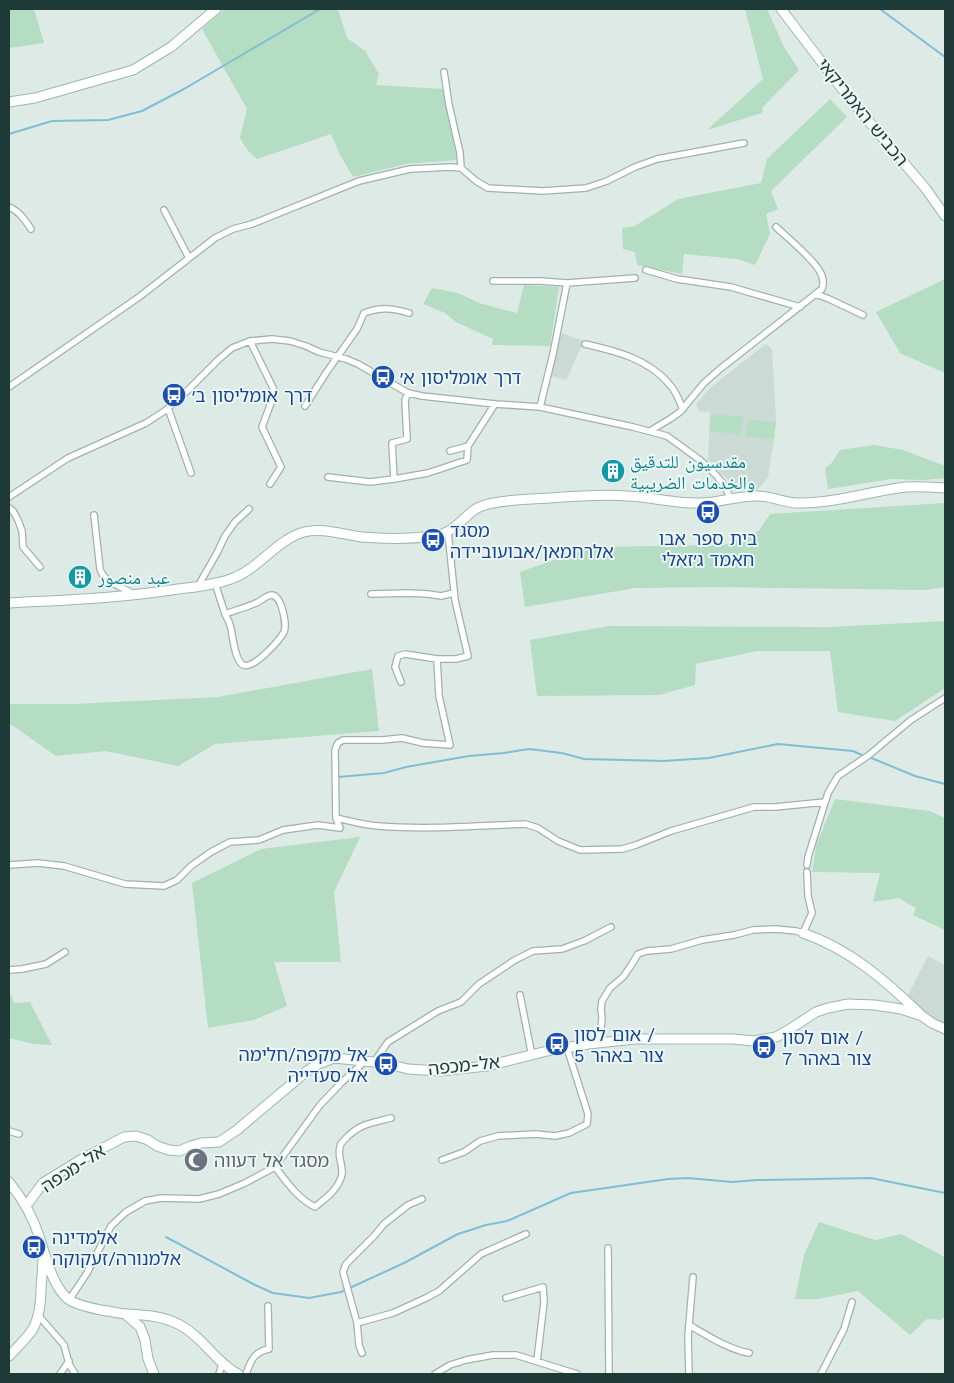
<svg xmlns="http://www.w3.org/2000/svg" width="954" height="1383" font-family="'Work Sans','Noto Naskh Arabic','Noto Sans Hebrew',sans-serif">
<rect width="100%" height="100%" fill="#ddeae6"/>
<path fill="#cbdad5" d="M561 333 584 341 566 380 550 376Z
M766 344 772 349 776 418 774 439 768 477 762 485 756 491 742 487 728 480 708 460 710 412 699 411 696 404 712 386Z
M928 956 945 965V1025L924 1015 907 997Z"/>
<path fill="#b4ddc3" d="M9 9H34L44 43 9 48Z
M225 9H338L347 38 365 51 379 74 376 85 443 89 457 160 406 164 353 177 340 155 331 134 257 159 248 151 240 138 247 109 202 29Z
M745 9H767L784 47 799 70 763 107 762 113 707 130 763 79Z
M830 99 847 117 771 191 778 209 766 214 770 234 755 265 738 259 684 254 682 274 637 265 635 252 623 249 622 228 635 226 678 199 761 183 767 159Z
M945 279V373L900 353 876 312Z
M524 285 559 287 550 346 492 345 493 339 456 322 445 313 423 304 432 288 458 293 479 303 517 313Z
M712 414 743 417 741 435 710 431Z
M748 420 776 422 774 439 746 437Z
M874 445 903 450 945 466V478L924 480 891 479 828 489 825 468C837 461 832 458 841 450Z
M945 503V587L926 590 716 587 635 588 525 607 520 572 591 547 724 545 759 531 770 514Z
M945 621V688L895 721 838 712 830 651H757L696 664 695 685 659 695 537 696 530 640 609 626 832 627Z
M372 669 379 731 215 744 178 766 106 751 56 756 9 723V704H73L218 697Z
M835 799 929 811 945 818V930L913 915 916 908 898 898 873 902 880 873 812 872 816 846Z
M360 837 334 892 341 962H274L287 1006 254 1020 208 1028 192 883 261 849Z
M9 995H11L14 1003 30 1002 52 1045 33 1044 9 1038Z
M819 1222 875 1240 901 1234 945 1257V1316L941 1320 927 1319 910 1335 858 1291 817 1299H795L804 1255Z"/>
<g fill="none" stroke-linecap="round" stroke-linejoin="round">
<path stroke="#80bed4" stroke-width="2" d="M880 9 945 57
M9 134 52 121 108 120 142 111 184 89 320 9
M869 757 915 776 945 784
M338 777 384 773 406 767 469 756 504 753 529 749 562 753 584 759 664 761 709 758 778 744 853 751 864 756
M166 1237 255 1285 273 1293 309 1298 341 1292 404 1263 458 1234 486 1225 507 1221 571 1193 668 1179 688 1178 732 1182 757 1180 871 1178 945 1193"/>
<g stroke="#a0b2ae" stroke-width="8">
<path id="street" d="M444 72 449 105 460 153 461 168
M9 207C19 211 25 220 31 229
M164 210 189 258
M646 270 677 279 731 287 800 307
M493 281H540L567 283 553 354 540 407
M567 283 635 278
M816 294 829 299 863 315
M250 341 275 392 262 427 281 467 270 484
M585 344C616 351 649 359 670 385 676 391 679 401 683 409
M9 387 139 297 215 238 233 229 252 224 359 181 410 169 451 167 461 168 476 181 488 188 543 191 586 188 607 181 635 167 657 159 744 143
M305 406 326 373 357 329 364 313C381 307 392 308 409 313
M168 408 191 473
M650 431 670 419 680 412 704 383 720 369 822 289C824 283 823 276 819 270 811 257 788 238 776 227
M450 451 468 446 495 404
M328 477 370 482 394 479 428 473 467 460 468 446
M394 479 392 443 407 439 405 400 408 393
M9 497 68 458 146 423 166 410 187 391 219 359 232 348 250 341 272 339 290 341 306 346 319 352 346 359 358 364 408 393 422 396 495 404 540 407 633 427 667 436 700 460 716 475 724 485 731 499
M9 508 13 511 18 520 22 531 23 547 40 567
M94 515 100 569C104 583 122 586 133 594
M215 583 225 614C236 610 248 607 258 602 262 600 267 595 272 595 282 596 287 625 284 632 279 641 253 670 243 665 234 660 233 634 230 625 229 621 227 618 225 614
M198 586 217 553 225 536 235 522 249 509
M371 594 408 593 428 594 441 596 454 593
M437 659 439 696 450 745 423 743 402 738 382 740H343L338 743 335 750 336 818C350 821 364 825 378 826 427 830 476 826 525 824L538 828 558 841 580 850 622 849 636 845 671 831 754 807H775L825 802
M401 682 395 667 398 656 405 654 437 659H456L468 656 455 600 448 532
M9 865 38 863 64 866 125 884 164 886 177 880 191 866 211 852 230 842 259 840 283 830 318 825 340 828 336 818
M807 865 808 857 828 793 838 776 869 755 911 720 945 698
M9 970 22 969 46 964 65 952
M520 995 532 1056
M597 1043 601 1028 602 1018 601 1009 602 1001 610 988 623 977 630 967 638 954 647 951 671 949 702 940 734 935 753 930 776 929 796 931 803 933 812 913 808 896 807 872
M374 1062 388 1042 438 1011 461 1002 479 984 515 960 533 951 562 949 584 941 611 927
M9 1131 19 1134
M442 1160 464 1152 480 1141 498 1136 536 1134 555 1136 569 1133 587 1124 588 1114 567 1048
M275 1167C287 1182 297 1198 315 1207 326 1198 339 1189 342 1174 343 1165 337 1155 340 1147 340 1143 344 1141 346 1138 361 1123 372 1123 391 1118
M608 1248 609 1374
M506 1298 543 1287 544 1302 537 1361
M69 1300 87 1273 111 1226 126 1212 145 1201 161 1198 199 1199 219 1194 245 1183 275 1167 320 1105 341 1083 364 1062
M38 1315 64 1345 69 1364 75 1374
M357 1323 393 1313 426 1298 439 1291 481 1254 526 1234
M689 1325C708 1336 728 1349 749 1353
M362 1353 359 1345 357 1323 343 1272 346 1264 374 1236 384 1224 408 1205 422 1199
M60 1374 69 1361
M219 1374 222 1364
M246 1374C251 1360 254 1352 269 1349L268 1306
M435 1374 450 1365 466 1360 493 1355H516L577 1374
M689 1374 688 1337 693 1277
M821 1374 844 1329 852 1302"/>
</g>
<g stroke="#9cb7af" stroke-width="11">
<path id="secondary" d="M781 9 849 98 926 189 945 216
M9 102 35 98 133 70 171 47 216 9
M9 603C65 600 122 598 178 589 196 587 214 585 231 579 259 569 276 540 304 532 323 527 343 535 362 537 385 539 411 539 434 536 452 534 461 520 474 510 483 504 496 502 507 501 521 499 536 499 550 498 576 496 602 494 628 496 652 497 676 504 700 503 720 503 739 495 758 496 773 496 786 504 801 503 836 503 871 491 906 487 919 486 932 487 945 488
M803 933C850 949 887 982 921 1015
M9 1182C22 1198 34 1219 40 1239 45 1255 42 1273 41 1289 41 1301 39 1316 34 1327 28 1338 17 1347 9 1356
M26 1206 43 1183 82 1159 124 1137 136 1136 148 1140 157 1146 169 1150 179 1151 191 1146 201 1143 219 1142 237 1130 307 1071 318 1064 334 1058 384 1063 408 1069 440 1071 487 1066 547 1051 588 1044 635 1039H733L754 1041 776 1037 790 1029 816 1012 828 1008 848 1004 875 1005 901 1009 922 1016 932 1023 945 1029
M40 1240C47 1259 52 1285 68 1299 76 1305 91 1308 101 1310 110 1311 119 1314 127 1314 146 1315 163 1316 180 1325 203 1337 215 1362 238 1374
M125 1314 140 1327 145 1340 148 1359 154 1374"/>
</g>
<use href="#street" stroke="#fff" stroke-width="5.5"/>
<use href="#secondary" stroke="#fff" stroke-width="9"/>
</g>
<defs>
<g id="bus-disc" transform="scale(1.25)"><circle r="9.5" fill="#1a4fb4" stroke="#edf7f3"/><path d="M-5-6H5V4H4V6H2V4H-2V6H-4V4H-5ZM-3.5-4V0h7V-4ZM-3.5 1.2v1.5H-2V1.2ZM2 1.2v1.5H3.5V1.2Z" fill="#fff"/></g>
<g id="building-disc" transform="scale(1.25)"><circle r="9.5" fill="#0f9aa8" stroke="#edf7f3"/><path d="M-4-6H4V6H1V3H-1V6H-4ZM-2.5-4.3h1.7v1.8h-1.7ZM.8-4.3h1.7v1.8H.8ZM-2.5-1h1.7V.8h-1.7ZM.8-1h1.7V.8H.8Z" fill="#fff"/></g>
<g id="mosque-disc" transform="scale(1.25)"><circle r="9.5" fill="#6b7280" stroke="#edf7f3"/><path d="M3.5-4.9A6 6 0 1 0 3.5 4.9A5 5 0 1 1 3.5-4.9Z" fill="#fff"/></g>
</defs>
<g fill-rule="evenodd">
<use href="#bus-disc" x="383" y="377"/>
<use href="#bus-disc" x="174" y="395"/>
<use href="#building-disc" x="613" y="471"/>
<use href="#bus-disc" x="708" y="512"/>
<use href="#bus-disc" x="433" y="540"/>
<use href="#building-disc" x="80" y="577"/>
<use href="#bus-disc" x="557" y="1044"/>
<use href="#bus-disc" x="764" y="1047"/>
<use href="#bus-disc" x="386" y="1064"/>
<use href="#mosque-disc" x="196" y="1160"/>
<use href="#bus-disc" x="34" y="1247"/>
</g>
<g text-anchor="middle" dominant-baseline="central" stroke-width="4" stroke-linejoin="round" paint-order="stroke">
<g font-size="18" fill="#1e3a36" stroke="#edf7f3">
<text transform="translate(863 112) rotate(51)">הכביש האמריקאי</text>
<text transform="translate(464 1065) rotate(-6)">אל-מכפה</text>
<text transform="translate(73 1168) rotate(-33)">אל-מכפה</text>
</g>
<g font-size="18" fill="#164399" stroke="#edf7f3" text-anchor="start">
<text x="400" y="377">דרך אומליסון א׳</text>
<text x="192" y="395">דרך אומליסון ב׳</text>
<text x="450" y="530">מסגד<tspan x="450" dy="21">אלרחמאן/אבועוביידה</tspan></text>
<text x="708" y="538" text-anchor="middle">בית ספר אבו<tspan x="708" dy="21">חאמד ג׳זאלי</tspan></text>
<text x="574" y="1034">אום לסון /<tspan x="574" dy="21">צור באהר 5</tspan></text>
<text x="782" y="1037">אום לסון /<tspan x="782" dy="21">צור באהר 7</tspan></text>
<text x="368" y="1054" text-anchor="end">אל מקפה/חלימה<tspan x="368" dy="21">אל סעדייה</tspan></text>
<text x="52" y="1237">אלמדינה<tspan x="52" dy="21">אלמנורה/זעקוקה</tspan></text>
</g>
<g font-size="18" fill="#0d838f" stroke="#edf7f3" text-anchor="start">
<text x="630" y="461">مقدسيون للتدقيق<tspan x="630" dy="21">والخدمات الضريبية</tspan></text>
<text x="98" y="577">عبد منصور</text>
</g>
<g font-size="18" fill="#5b616d" stroke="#edf7f3" text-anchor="start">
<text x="214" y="1160">מסגד אל דעווה</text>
</g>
</g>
<rect width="954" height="1383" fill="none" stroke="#1e3a36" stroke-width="20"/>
</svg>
